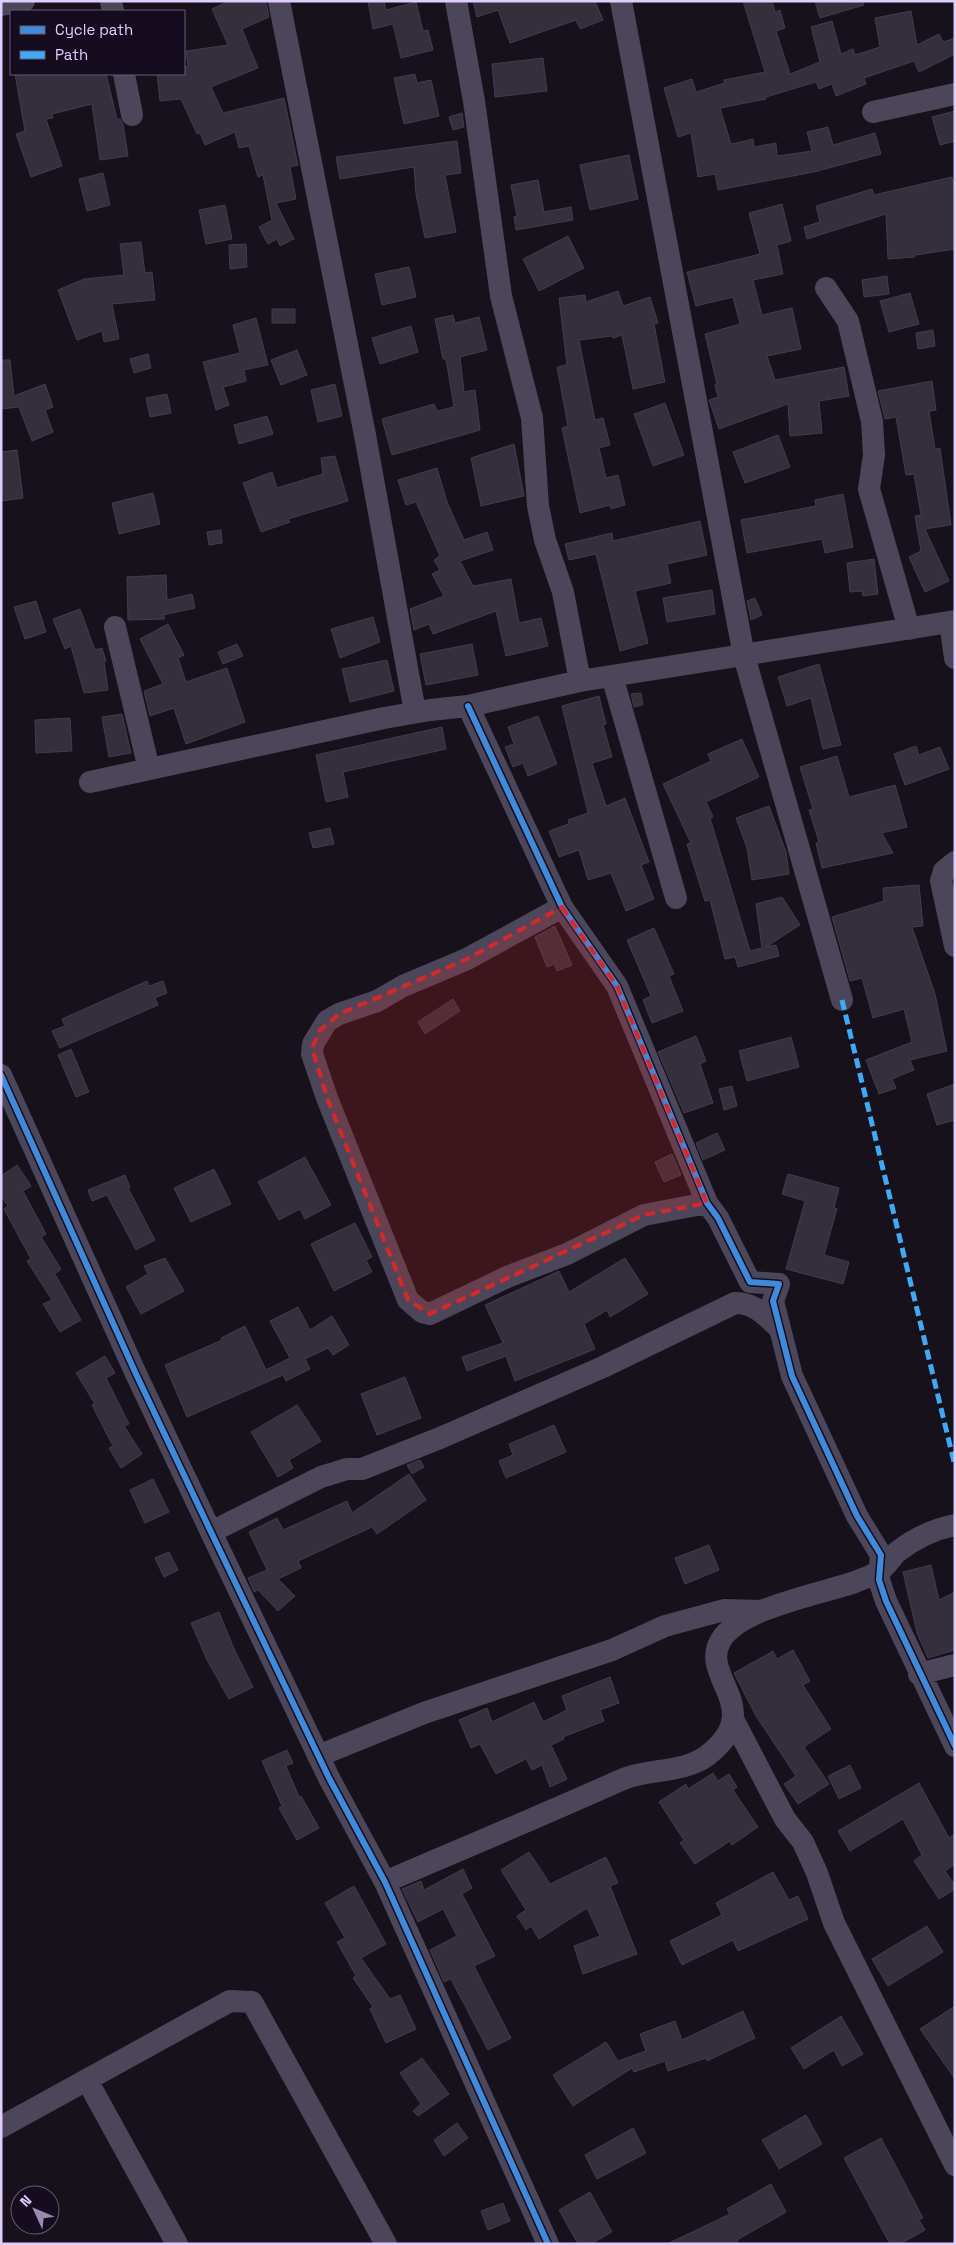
<svg xmlns="http://www.w3.org/2000/svg" width="956" height="2245" font-family="'Space Grotesk',sans-serif">
<rect width="100%" height="100%" fill="#16111b"/>
<path fill="#352f3d" stroke="#443b4e" d="M229 1H265L267 6 269 17 242 29 258 68 211 87 223 113 284 98 298 165 290 167 296 199 276 203 294 239 280 246 277 239 268 244 259 227 272 220 263 175 258 177 249 146 239 148 235 132 205 145 200 133 197 134 181 99 160 101 157 74H184V67L188 66 186 51 228 45 212 9Z
M368 1H384L386 10 416 2 423 31 428 30 433 50 401 58 393 24 373 29Z
M473 1H595L603 20 580 29 576 20 510 43 498 10 477 17Z
M743 1H772L775 12 780 10 785 28 776 31 790 74 820 62 811 27 832 21 841 54 853 49 855 55 880 47 875 18 911 11 917 45 939 34 943 42 955 38V54L919 72 914 61 864 78 866 84 836 96 832 84 819 89 816 82 766 97V99L720 108 731 144 753 139 754 147 776 143 777 156 812 151 807 132 828 127 833 145 875 133 881 154 814 172 718 190 715 174 698 177 691 133 678 137 664 88 692 79 696 92 725 83 724 80 765 72Z
M815 1H863L864 5 820 18Z
M543 58 547 91 495 97 492 64Z
M15 74H106L117 119H120L123 124 128 156 100 160 92 104 52 114 53 118 46 119 62 166 31 177 16 134 25 131Z
M415 74 417 83 431 80 439 116 404 124 394 78Z
M955 111V141L940 145 932 117Z
M462 113 464 127 453 130 449 117Z
M457 141 461 173 445 175 456 232 425 238 416 194 414 167 340 179 336 157Z
M629 155 638 199 590 210 580 165Z
M103 173 110 205 87 211 79 179Z
M952 177 955 190V249L915 255V257L888 259 886 214 807 239 804 227 820 222 816 206 872 189 874 195Z
M538 180 544 212 571 207 573 220 516 230 514 217 517 216 511 185Z
M782 204 791 241 777 245 783 274 753 280 762 315 792 308 801 349 767 356 775 380 844 367 849 396 819 401 822 433 790 436 788 404 719 429 709 400 718 397 715 385 717 384 705 334 740 324 733 297 696 306 687 272 760 254 749 213Z
M225 205 232 239 206 244 199 210Z
M568 236 584 268 539 291 523 259Z
M141 242 145 273 152 272 155 300 112 304 119 339 104 342 102 331 77 340 58 290 84 279 124 275 120 244Z
M246 244 247 267 230 269 229 245Z
M409 267 416 297 382 305 375 274Z
M887 276 889 294 864 297 862 280Z
M618 291 623 306 650 297 658 323 654 324 665 382 633 389 622 335 613 338 612 336 579 340 595 420 603 418 610 445 599 448 606 478 618 475 625 505 611 509 610 505 580 513 562 428 568 426 557 367 567 365 559 298 585 295 586 302Z
M910 293 919 324 889 332 880 301Z
M272 309H295V323H272Z
M453 315 455 323 479 317 487 350 460 357 464 392 475 390 480 430 392 455 382 419 434 404 437 411 454 407 446 359H443L435 319Z
M256 318 268 365 244 370 246 381 223 387 229 405 216 410 203 362 240 353 233 325Z
M411 326 418 352 380 364 372 338Z
M933 330 935 346 918 349 916 333Z
M297 350 307 375 281 385 271 360Z
M148 354 151 368 134 373 130 359Z
M1 360H10L14 396 45 384 53 407 45 410 53 432 32 441 19 407 1 409Z
M932 381 936 410 929 411 935 449 940 448 951 525 925 529 949 581 925 592 909 557 921 551 915 516 921 515 914 474 906 475 896 417 885 419 878 391Z
M335 384 342 416 318 422 311 390Z
M167 394 171 413 150 417 146 398Z
M665 403 684 455 653 466 634 414Z
M267 416 273 434 239 444 234 425Z
M778 435 790 467 745 483 733 452Z
M514 444 524 496 481 506 471 458Z
M17 450 23 498 1 501V452Z
M335 456 348 501 288 519 290 522 261 532 243 483 272 472 277 488 323 474 321 458Z
M437 468 447 502 464 540 487 532 493 550 460 561 473 586 511 579 519 623 541 618 548 646 506 656 496 611 433 634 429 624 414 630 410 609 444 596 432 574 440 570 434 560 440 556 416 502 406 505 398 480Z
M153 493 160 524 119 534 112 503Z
M843 494 853 547 825 553 822 539 747 553 741 520 816 506 815 500Z
M700 521 707 555 667 564 671 583 635 591 648 643 620 651 596 554 569 560 565 544 612 533 613 541Z
M221 530 222 543 209 545 207 532Z
M874 559 878 594 863 596 862 591 850 592 847 563Z
M166 575 167 600 192 594 195 608 163 615 165 619 128 620 127 577Z
M712 590 715 614 667 622 663 598Z
M755 598 762 615 751 620 747 601Z
M36 601 46 632 25 639 14 607Z
M80 609 95 650 102 648 106 661H104L108 690 84 693 71 646 65 649 53 619Z
M373 617 380 642 340 658 331 629Z
M168 624 184 655 178 658 186 682 227 668 245 722 186 744 174 708 150 716 144 691 163 684 140 639Z
M237 644 243 656 223 664 218 652Z
M472 644 478 675 426 685 420 654Z
M387 660 394 691 350 702 342 669Z
M819 664 841 745 823 749 811 698 787 706 778 677Z
M641 693 643 705 634 707 631 694Z
M599 696 606 724 603 725 612 757 592 763 606 806 625 798 649 862 641 865 654 899 626 911 611 873 588 880 579 850 559 857 549 831 569 824 568 820 588 813 562 706Z
M122 714 131 753 109 757 102 717Z
M538 716 557 764 528 776 523 763 513 767 505 747 514 744 508 727Z
M70 718 72 751 36 753 35 720Z
M442 727 446 749 343 772 348 797 326 802 316 755Z
M742 739 759 777 706 802 713 817 710 818 750 951 762 948 756 904 782 897 800 925 766 947 776 945 779 956 738 967 735 957 725 959 710 900 705 901 687 844 691 843 663 784 711 761 708 754Z
M916 746 919 755 940 747 949 769 905 785 894 754Z
M837 756 849 797 895 785 907 827 882 833 893 853 822 868 816 843 819 842 809 810 813 809 800 767Z
M769 806 786 852 789 874 752 880 747 848 736 818Z
M330 828 334 844 313 848 309 833Z
M919 885 923 926 912 927 935 994 947 1051 910 1060 914 1070 892 1079 896 1088 879 1094 866 1060 912 1042 904 1009 873 1018 862 978 850 981 832 917 884 901 883 888Z
M555 926 572 965 557 971 554 964 547 967 535 937Z
M654 928 674 974 669 976 683 1011 652 1023 643 1000 651 996 627 940Z
M147 981 149 986 163 981 167 993 155 998 158 1005 60 1048 52 1031 65 1026 62 1019Z
M453 999 460 1011 425 1034 418 1022Z
M696 1036 706 1061 700 1064 713 1103 684 1113 658 1052Z
M791 1037 799 1067 747 1081 739 1051Z
M71 1049 89 1092 76 1097 58 1055Z
M955 1084V1120L937 1125 927 1094Z
M732 1086 737 1106 724 1110 719 1089Z
M717 1133 725 1150 703 1160 696 1143Z
M672 1154 681 1175 664 1182 655 1162Z
M305 1157 331 1205 305 1219 300 1209 279 1220 258 1182Z
M17 1165 31 1186 23 1191 46 1234 41 1237 61 1269 55 1274 81 1320 60 1332 43 1304 52 1300 27 1261 31 1259 4 1209 8 1206 1 1196V1176Z
M214 1169 231 1204 191 1222 174 1188Z
M788 1174 839 1188 834 1208 837 1209 824 1255 849 1262 843 1284 786 1269 805 1201 782 1194Z
M125 1175 130 1187 128 1188 155 1240 136 1250 107 1195 92 1201 88 1190Z
M355 1223 372 1257 366 1260 372 1272 334 1291 311 1244Z
M165 1258 184 1291 141 1314 126 1287 148 1274 144 1266Z
M625 1258 648 1294 610 1317 607 1310 584 1324 595 1349 515 1381 506 1356 467 1371 462 1357 503 1343 485 1305 559 1271 569 1292Z
M298 1307 310 1330 332 1316 349 1345 333 1355 328 1348 305 1359 310 1369 286 1381 283 1375 187 1417 165 1365 222 1340 221 1338 245 1326 266 1370 290 1358 270 1321Z
M105 1356 115 1373 106 1378 129 1424 124 1426 142 1454 121 1468 109 1448 113 1446 92 1405 95 1404 76 1373Z
M405 1377 421 1418 377 1435 361 1394Z
M297 1405 321 1441 289 1460 293 1468 278 1477 251 1432Z
M554 1425 566 1452 506 1478 499 1461 513 1455 509 1444Z
M420 1460 424 1467 412 1474 407 1465Z
M409 1474 426 1500 377 1534 372 1527 298 1561 301 1568 278 1579 295 1596 278 1611 258 1590 254 1592 248 1578 267 1570 249 1532 277 1518 283 1530 347 1501 352 1513Z
M153 1479 169 1512 145 1523 130 1490Z
M709 1545 719 1570 685 1584 675 1558Z
M169 1552 178 1570 164 1577 155 1558Z
M931 1565 939 1600 955 1592V1650L928 1658 917 1633 903 1572Z
M219 1612 234 1649 253 1687 229 1699 207 1660 191 1623Z
M793 1650 810 1681 803 1685 831 1729 804 1747 829 1784 798 1804 784 1784 796 1776 756 1716 734 1673 773 1651 777 1659Z
M610 1677 619 1703 600 1710 604 1721 563 1737 564 1739 551 1745 567 1779 550 1787 542 1765 532 1770 526 1759 496 1774 480 1744 471 1748 459 1720 487 1708 492 1722 534 1702 543 1722 567 1710 562 1696Z
M287 1750 293 1763 286 1766 299 1797 301 1796 319 1828 297 1840 279 1808 282 1806 262 1761Z
M850 1765 861 1788 839 1799 828 1776Z
M713 1773 718 1781 729 1774 737 1787 733 1790 758 1827 732 1845 730 1841 695 1864 680 1843 684 1840 659 1802 686 1784 688 1789Z
M919 1783 949 1838 955 1834V1864L945 1871 955 1885V1889L939 1899 914 1861 922 1855 903 1819 850 1851 838 1831Z
M529 1852 550 1884 606 1857 618 1883 610 1886 637 1954 583 1974 574 1946 600 1936 587 1908 539 1939 531 1926 526 1930 517 1916 526 1910 501 1870Z
M463 1869 472 1888 462 1894 495 1956 474 1966 511 2038 488 2050 451 1979 444 1982 430 1950 457 1936 443 1909 418 1922 402 1889 421 1881 424 1890Z
M773 1872 789 1900 798 1896 808 1919 738 1951 733 1940 682 1965 670 1941 722 1915 716 1903Z
M354 1886 386 1944 361 1958 390 1999 400 1995 416 2029 386 2043 370 2009 373 2007 353 1978 356 1976 337 1942 345 1938 325 1903Z
M927 1926 943 1952 888 1986 872 1959Z
M955 2006V2079L920 2029Z
M743 2011 755 2038 707 2061 706 2058 668 2071 665 2061 634 2072 632 2068 573 2106 553 2075 606 2042 618 2061 646 2051 640 2034 675 2021 682 2040Z
M841 2016 863 2054 842 2066 834 2050 804 2069 791 2048Z
M422 2058 449 2094 418 2116 413 2111 421 2104 400 2073Z
M806 2115 822 2144 779 2169 762 2140Z
M457 2123 468 2138 444 2156 434 2140Z
M633 2128 646 2153 597 2179 585 2155Z
M881 2138 923 2218 919 2220 925 2230 900 2244H890L844 2158Z
M771 2184 786 2212 737 2240 739 2244H667L730 2214 727 2209Z
M590 2192 612 2232 591 2244H578L559 2210Z
M503 2203 510 2221 488 2230 481 2211Z"/>
<g fill="none" stroke-linecap="round" stroke-linejoin="round">
<path stroke="#4c465b" stroke-width="22" d="M111 1 113 11
M279 1 365 435 415 712
M456 1 474 101 501 296 532 418 538 506 545 540 563 592 580 681
M621 1 744 656 842 1000
M1 5 24 1
M124 74 132 115
M873 112 955 94
M826 288 848 321 872 421 874 455 869 489 909 629
M950 622 955 658
M115 627 149 769
M612 676 676 898
M468 706 562 907 617 986 707 1203 718 1218 750 1282 779 1284 773 1301 792 1376 857 1516 881 1555 879 1580 886 1601 955 1746
M90 782 384 718 430 710 468 706 580 681 955 621
M955 862 944 871 941 881 955 946
M562 907 467 959 403 986 377 1001 339 1014 327 1021 313 1044 312 1054 327 1098 408 1300 422 1312 430 1314 507 1277 567 1254 644 1215 707 1203
M1 1075 136 1374 211 1532 329 1778 385 1882 548 2244
M211 1532 321 1477 347 1469H362L440 1438 603 1367 735 1303C755 1303 765 1315 779 1328
M919 1674 955 1665
M734 1721 785 1819 803 1842 817 1873 834 1923 955 2165
M318 1756 424 1713 612 1650 665 1626 724 1610 762 1611
M385 1882C464 1848 543 1815 621 1780 648 1768 683 1774 708 1755 768 1708 698 1677 721 1640 740 1608 820 1594 855 1582 862 1579 872 1576 879 1571 886 1567 891 1558 897 1552 914 1539 934 1529 955 1525
M87 2080 177 2244
M1 2127 230 2001 252 2002 386 2244"/>
<path stroke="#3fa9f5" stroke-width="5" stroke-dasharray="10 5" stroke-linecap="butt" d="M842 1000 955 1466"/>
<g stroke="#150d1f" stroke-width="9">
<path id="cycleway" d="M468 706 562 907 617 986 707 1203 718 1218 750 1282 779 1284 773 1301 792 1376 857 1516 881 1555 879 1580 886 1601 955 1746
M1 1075 136 1374 211 1532 329 1778 385 1882 548 2244"/>
</g>
<use href="#cycleway" stroke="#408adc" stroke-width="6"/>
</g>
<path fill="#d62828" fill-opacity="0.2" stroke="#d62828" stroke-width="4" stroke-dasharray="10 6" stroke-linejoin="round" d="M562 907 617 986 707 1203 644 1215 430 1314 408 1300 327 1098 312 1048 320 1030 339 1014 467 959Z"/>
<rect width="956" height="2245" fill="none" stroke="#e0cdfd" stroke-width="5"/>
<rect x="10" y="10" width="175" height="65" fill="#150d1f" stroke="#665a78"/>
<rect x="20" y="26" width="25" height="8" fill="#408adc" stroke="#665a78"/>
<text x="55" y="35" font-size="15" fill="#e0cdfd">Cycle path</text>
<rect x="20" y="51" width="25" height="8" fill="#3fa9f5" stroke="#665a78"/>
<text x="55" y="60" font-size="15" fill="#e0cdfd">Path</text>
<g transform="translate(35 2210) rotate(314)"><circle r="24" fill="#150d1f" stroke="#665a78"/>
<path d="M0-4L9 19L0 12L-9 19Z" fill="#998bae"/>
<text y="-8" font-size="14" font-weight="bold" text-anchor="middle" fill="#e0cdfd">N</text>
</g>
</svg>
